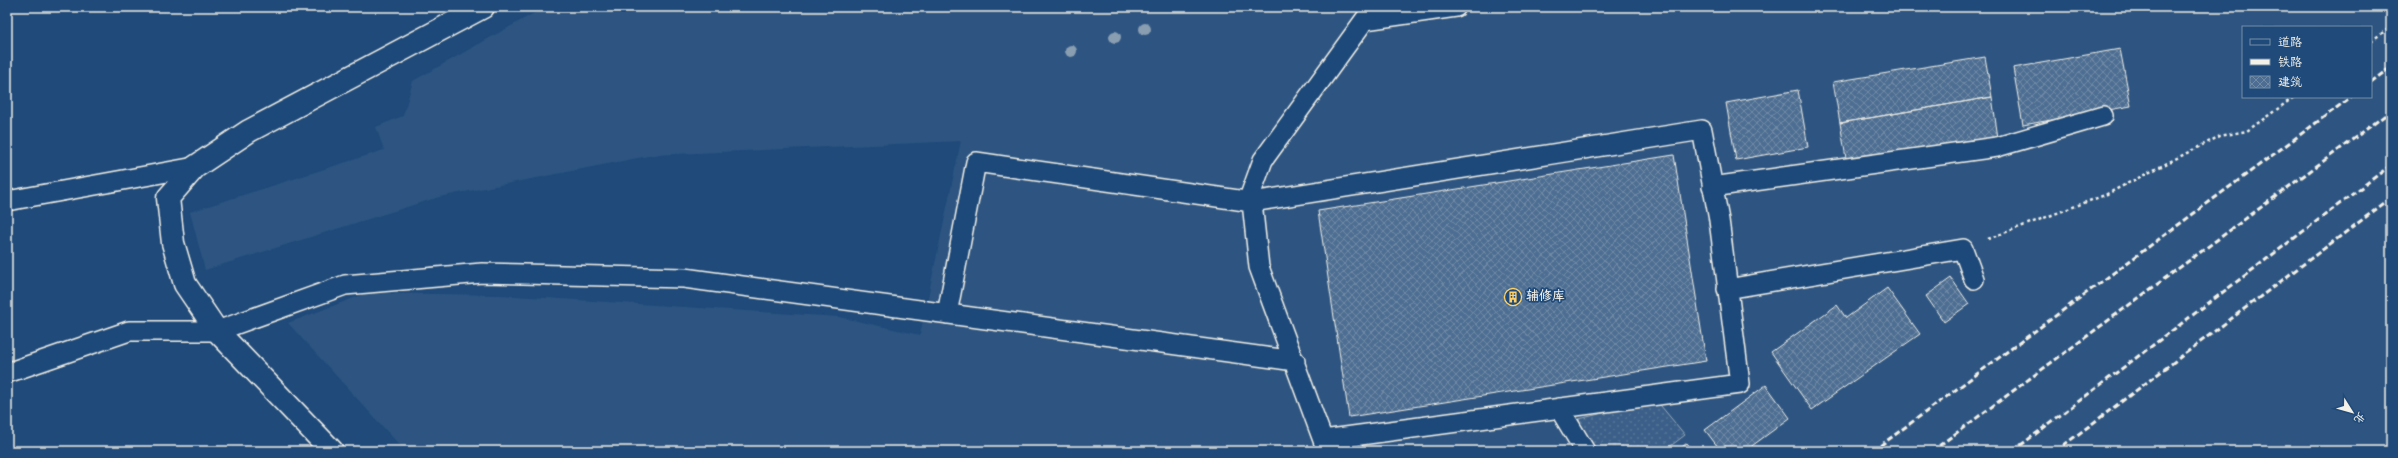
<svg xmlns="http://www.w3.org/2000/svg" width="2398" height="458" font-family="Dekko,'LXGW WenKai TC',sans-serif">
<defs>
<pattern id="grass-dots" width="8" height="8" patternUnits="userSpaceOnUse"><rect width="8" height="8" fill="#3a5f88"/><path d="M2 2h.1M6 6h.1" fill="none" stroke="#577699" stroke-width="1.8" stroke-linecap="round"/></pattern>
<pattern id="building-cross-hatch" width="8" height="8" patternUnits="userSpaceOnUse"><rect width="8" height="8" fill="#4d6e92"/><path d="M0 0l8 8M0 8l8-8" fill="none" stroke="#708aa6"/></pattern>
</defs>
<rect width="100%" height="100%" fill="#1f4a7a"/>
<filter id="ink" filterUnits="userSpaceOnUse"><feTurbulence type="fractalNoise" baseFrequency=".025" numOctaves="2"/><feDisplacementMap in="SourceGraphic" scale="8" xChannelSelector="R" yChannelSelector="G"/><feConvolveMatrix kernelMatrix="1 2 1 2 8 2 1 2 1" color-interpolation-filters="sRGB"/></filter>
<g filter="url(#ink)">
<path fill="#2d5581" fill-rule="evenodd" d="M545 7H2391V451H405L288 323 367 293 500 295 839 317 920 335 961 141 653 155 439 197 205 270 190 212 384 150 376 127 403 116 413 81ZM2243 27H2371V97H2243Z"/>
<path fill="url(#grass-dots)" stroke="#97a8b8" d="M1656 400 1685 435 1664 451H1590L1583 442 1579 419Z"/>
<path fill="url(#building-cross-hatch)" stroke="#f4f1e8" d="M2120 49 2131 106 2023 125 2013 68Z
M1985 57 1992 97 1840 123 1833 82Z
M1798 90 1808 147 1736 160 1726 103Z
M1992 97 1998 138 1847 164 1840 123Z
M1674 155 1706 361 1349 417 1318 211Z
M1951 278 1969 304 1944 322 1926 296Z
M1887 288 1920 334 1812 410 1771 352 1837 305 1846 318Z
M1766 385 1790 418 1745 451H1721L1705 430Z
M1687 443 1693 451H1677Z"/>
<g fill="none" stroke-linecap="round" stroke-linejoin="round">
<g stroke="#f4f1e8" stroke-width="22">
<path id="service" d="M1365 20 1456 7
M1712 187 1997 147 2103 116
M7 201 195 167
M1727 289 1963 249 1974 279
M947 314 976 162 1252 202 1702 130 1719 220 1740 384 1323 440
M7 373 129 331H217L345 285 482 273 684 278 1295 361
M1559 408 1585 451
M1327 451 1259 267 1251 193 1263 160 1374 7"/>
</g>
<g stroke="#f4f1e8" stroke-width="25">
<path id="tertiary" d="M332 451 217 331 185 284 173 243 168 198 195 167 249 131 483 7"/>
</g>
<path stroke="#f4f1e8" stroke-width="2.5" stroke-dasharray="3 3" stroke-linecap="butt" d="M2371 41 2391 27
M1988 239 2105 195 2220 136 2247 131 2294 97"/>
<use href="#service" stroke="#1f4a7a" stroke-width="19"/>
<use href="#tertiary" stroke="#1f4a7a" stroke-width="22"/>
<path stroke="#f4f1e8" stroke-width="3" stroke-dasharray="6 3" stroke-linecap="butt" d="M2371 82 2391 67
M1873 451 2351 97
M1932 451 2391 111
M2013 451 2391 165
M2056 451 2391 198"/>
</g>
<g fill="#8a9eb1">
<circle cx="1145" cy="29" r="6"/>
<circle cx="1115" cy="37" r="6"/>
<circle cx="1071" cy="51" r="6"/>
</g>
</g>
<defs>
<g id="building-ring" transform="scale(0.9)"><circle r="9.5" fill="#1f4a7a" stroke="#ffd166" stroke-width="1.5"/><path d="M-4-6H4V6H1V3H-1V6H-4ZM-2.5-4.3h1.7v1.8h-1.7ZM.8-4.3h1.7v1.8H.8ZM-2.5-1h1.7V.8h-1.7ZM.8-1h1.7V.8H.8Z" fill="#ffd166"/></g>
</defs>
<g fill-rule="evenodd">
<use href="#building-ring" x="1513" y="297"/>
</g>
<g text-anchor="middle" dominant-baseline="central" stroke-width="3.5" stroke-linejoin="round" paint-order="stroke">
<g font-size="13" font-weight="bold" fill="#f4f1e8" stroke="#1f4a7a" text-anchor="start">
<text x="1526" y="297">辅修库</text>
</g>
</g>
<rect width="2398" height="458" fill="none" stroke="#1f4a7a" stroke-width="24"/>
<rect x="12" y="12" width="2374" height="434" fill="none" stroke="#f4f1e8" stroke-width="1.5" filter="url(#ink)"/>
<rect x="2242" y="26" width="130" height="72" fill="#1f4a7a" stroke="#748da6"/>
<rect x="2250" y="39" width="20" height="6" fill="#1f4a7a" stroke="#748da6"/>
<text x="2278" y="46" font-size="12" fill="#f4f1e8">道路</text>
<rect x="2250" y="59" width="20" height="6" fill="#f4f1e8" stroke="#748da6"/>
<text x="2278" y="66" font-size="12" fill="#f4f1e8">铁路</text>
<rect x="2250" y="76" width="20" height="12" fill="url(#building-cross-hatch)" stroke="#748da6"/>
<text x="2278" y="86" font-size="12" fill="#f4f1e8">建筑</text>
<g transform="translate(2352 412) rotate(127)" stroke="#1f4a7a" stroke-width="3" paint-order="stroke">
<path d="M0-3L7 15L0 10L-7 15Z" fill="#f4f1e8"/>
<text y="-6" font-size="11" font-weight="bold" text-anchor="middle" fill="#f4f1e8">北</text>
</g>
</svg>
